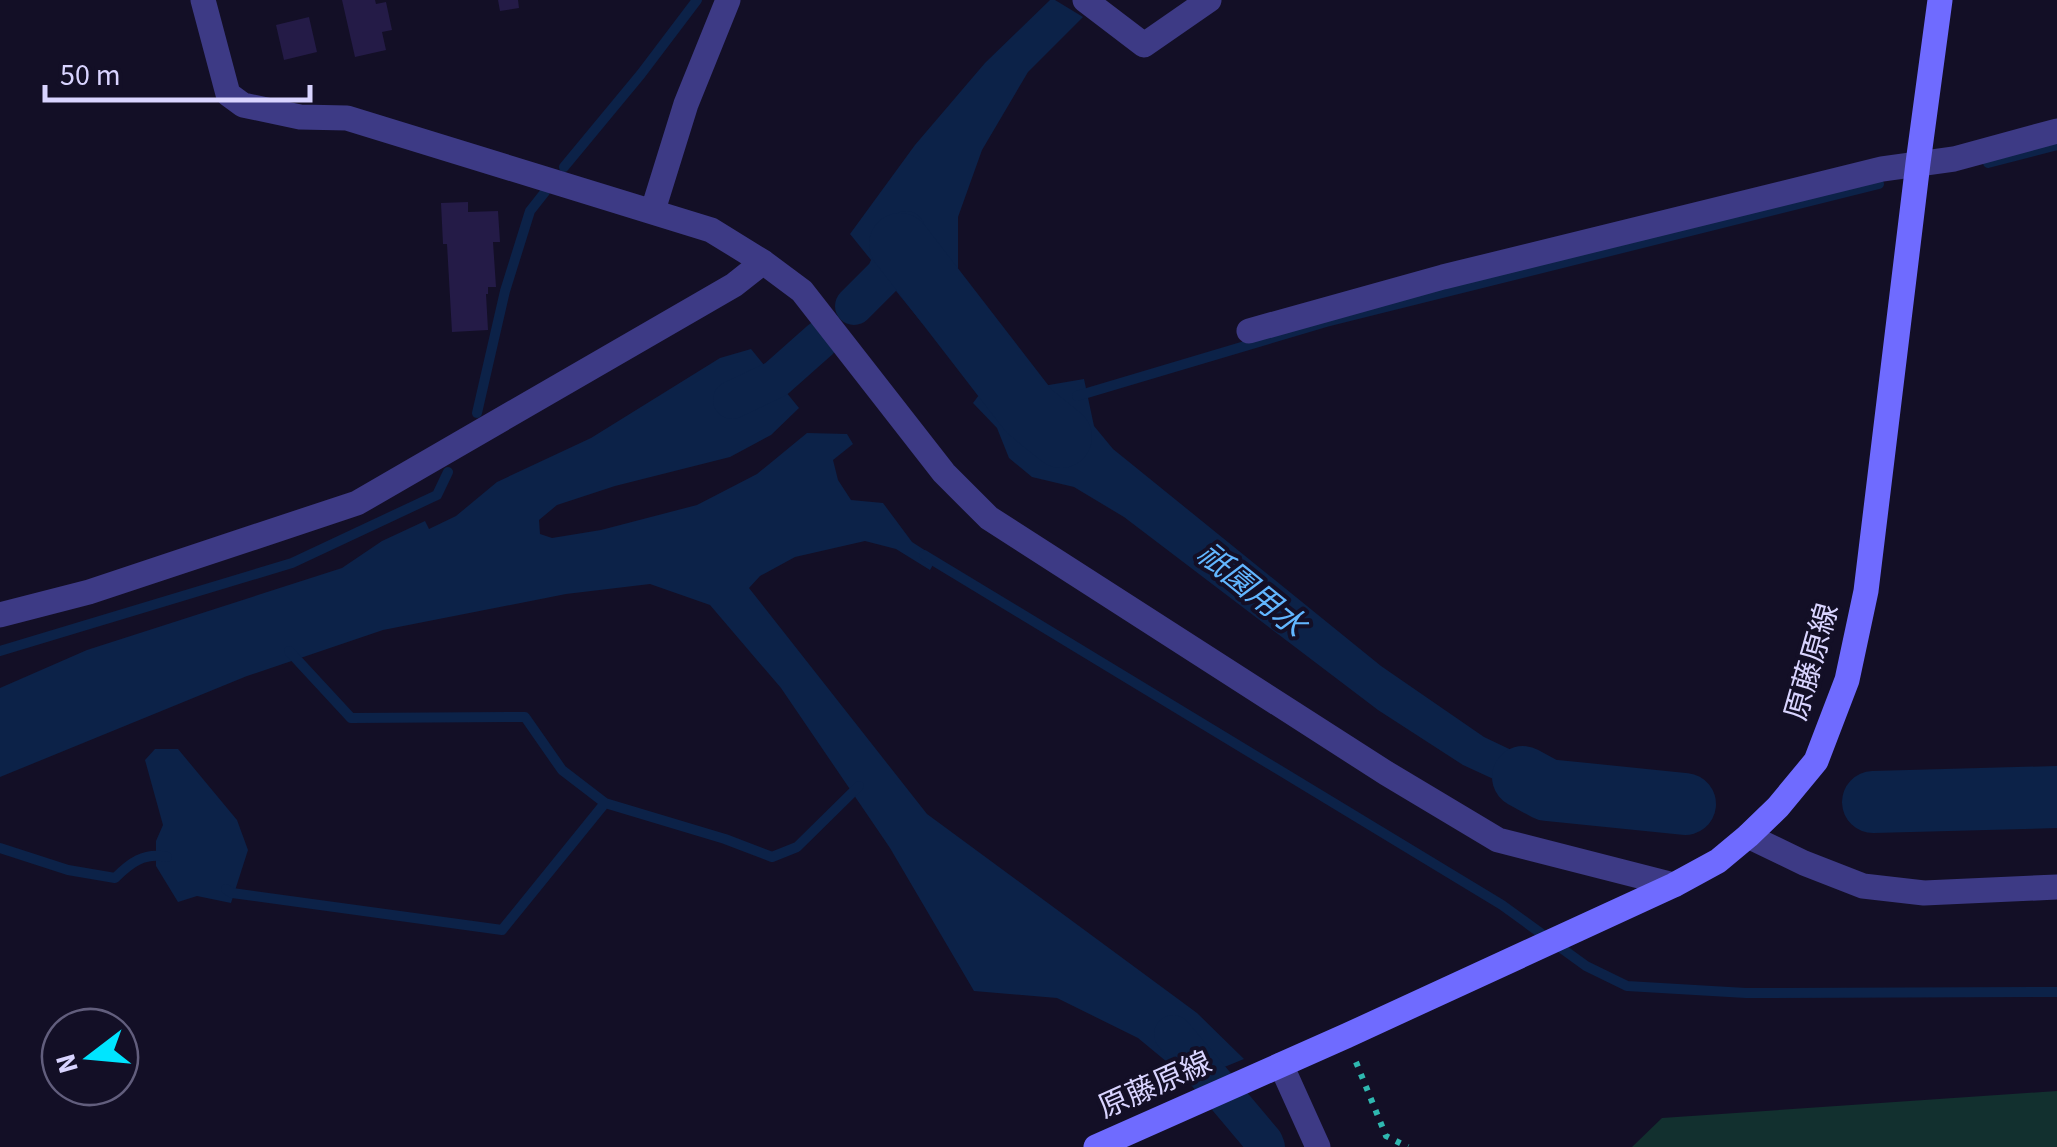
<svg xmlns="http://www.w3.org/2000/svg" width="2057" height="1147" font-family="'Source Sans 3','Noto Sans JP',sans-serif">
<rect width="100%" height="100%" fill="#130f26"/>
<path fill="#12302f" d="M2057 1091V1147H1632L1662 1118Z"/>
<path fill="#0c2248" d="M1050 0H1055L1083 17 1028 72 982 150 958 217V272L961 297 922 323 850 234 915 145 985 63Z
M751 349 799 408 771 435 730 457 615 486 557 505 539 520 540 534 552 538 601 530 697 505 757 474 807 433 847 434 853 444 833 460 838 480 851 500 883 503 912 542 937 558 930 570 896 549 865 541 795 557 760 576 749 588 927 814 1197 1013 1244 1059 1190 1081 1138 1038 1057 998 974 991 890 848 781 688 710 605 650 584 566 594 383 630 247 676 0 777V688L87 650 342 568 382 541 425 521 429 529 456 516 497 482 591 438 720 358Z
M1010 374 1043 386 1084 379 1094 426 1113 449 1381 666 1484 737 1549 768 1610 770 1601 810 1581 813 1537 799 1463 765 1378 710 1124 517 1074 487 1032 477 1009 458 997 428 973 403 985 387Z
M155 749H178L237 820 248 850 231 903 197 896 178 902 156 866V841L163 825 145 760Z"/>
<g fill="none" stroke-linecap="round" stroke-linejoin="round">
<path stroke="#0c2248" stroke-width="10" d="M1988 163 2057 145
M564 167 641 74 697 0
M1077 396 1326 322 1879 184
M477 413 505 291 530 211 545 192
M924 555 1502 905 1586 966 1627 986 1746 993 2057 992
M0 651 292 563 437 495 448 472
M289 651 351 718 525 717 562 770 605 803
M0 848 68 870 115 878C130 863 144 852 167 857
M226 889 232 893 502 930 605 803 725 839 772 857 797 847 859 786"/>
<path stroke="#0c2248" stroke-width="38" d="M854 306 885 275 906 230
M732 400 776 379 820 340
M1173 1034 1264 1142 1266 1147"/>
<path stroke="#0c2248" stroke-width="62" d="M900 244 1029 411 1061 437
M1523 777 1547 790 1685 804
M1873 802 2057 797"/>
</g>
<path fill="#241b47" d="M342 0H375L376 4 386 2 392 30 382 32 386 50 355 57Z
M498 0H518L519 8 500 11Z
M309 17 317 52 284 60 276 25Z
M468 202V212L498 211 500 242H493L496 287H488V294H486L488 330 452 332 447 244H443L441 203Z"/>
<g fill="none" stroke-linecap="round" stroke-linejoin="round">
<path stroke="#2fb8b0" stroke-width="6" stroke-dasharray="5 8" stroke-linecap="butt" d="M1356 1062 1386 1136 1408 1147"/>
<path stroke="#3d3a85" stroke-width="25" d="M203 0 228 94 243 105 300 117 347 118 711 230 763 262 802 291 944 473 989 518 1386 773 1498 840 1674 885
M1085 0 1144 45 1209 0
M653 210 686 104 728 0
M1249 331 1443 277 1882 169 1954 159 2057 131
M0 615 89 592 357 503 734 285 763 262
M1281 1065 1318 1147"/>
<path stroke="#3d3a85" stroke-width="25" d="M1748 836 1804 863 1863 886 1924 893 2057 887"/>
<path stroke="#6f6bff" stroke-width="25" d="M1096 1147 1346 1036 1674 885 1718 861 1748 836 1778 807 1816 761 1847 680 1866 591 1918 163 1940 0"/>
</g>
<g text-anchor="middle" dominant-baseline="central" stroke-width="8" stroke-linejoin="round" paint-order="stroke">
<g font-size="30" fill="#d9d4ff" stroke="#130f26">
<text transform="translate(1812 662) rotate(-74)">原藤原線</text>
<text transform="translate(1155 1085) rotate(-24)">原藤原線</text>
</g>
<g font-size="32" font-style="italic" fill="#62b6ff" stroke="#130f26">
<text transform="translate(1251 590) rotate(39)">祇園用水</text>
</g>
</g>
<g transform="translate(90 1057) rotate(254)"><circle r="48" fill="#130f26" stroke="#625e7d" stroke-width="2.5"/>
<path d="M0-8L18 38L0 25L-18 38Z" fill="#00e5ff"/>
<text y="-15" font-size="28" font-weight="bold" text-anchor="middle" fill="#d9d4ff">N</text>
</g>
<path d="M45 85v15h265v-15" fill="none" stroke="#d9d4ff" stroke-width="5"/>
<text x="60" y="85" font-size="30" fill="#d9d4ff" stroke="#130f26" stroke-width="8" paint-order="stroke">50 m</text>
</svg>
